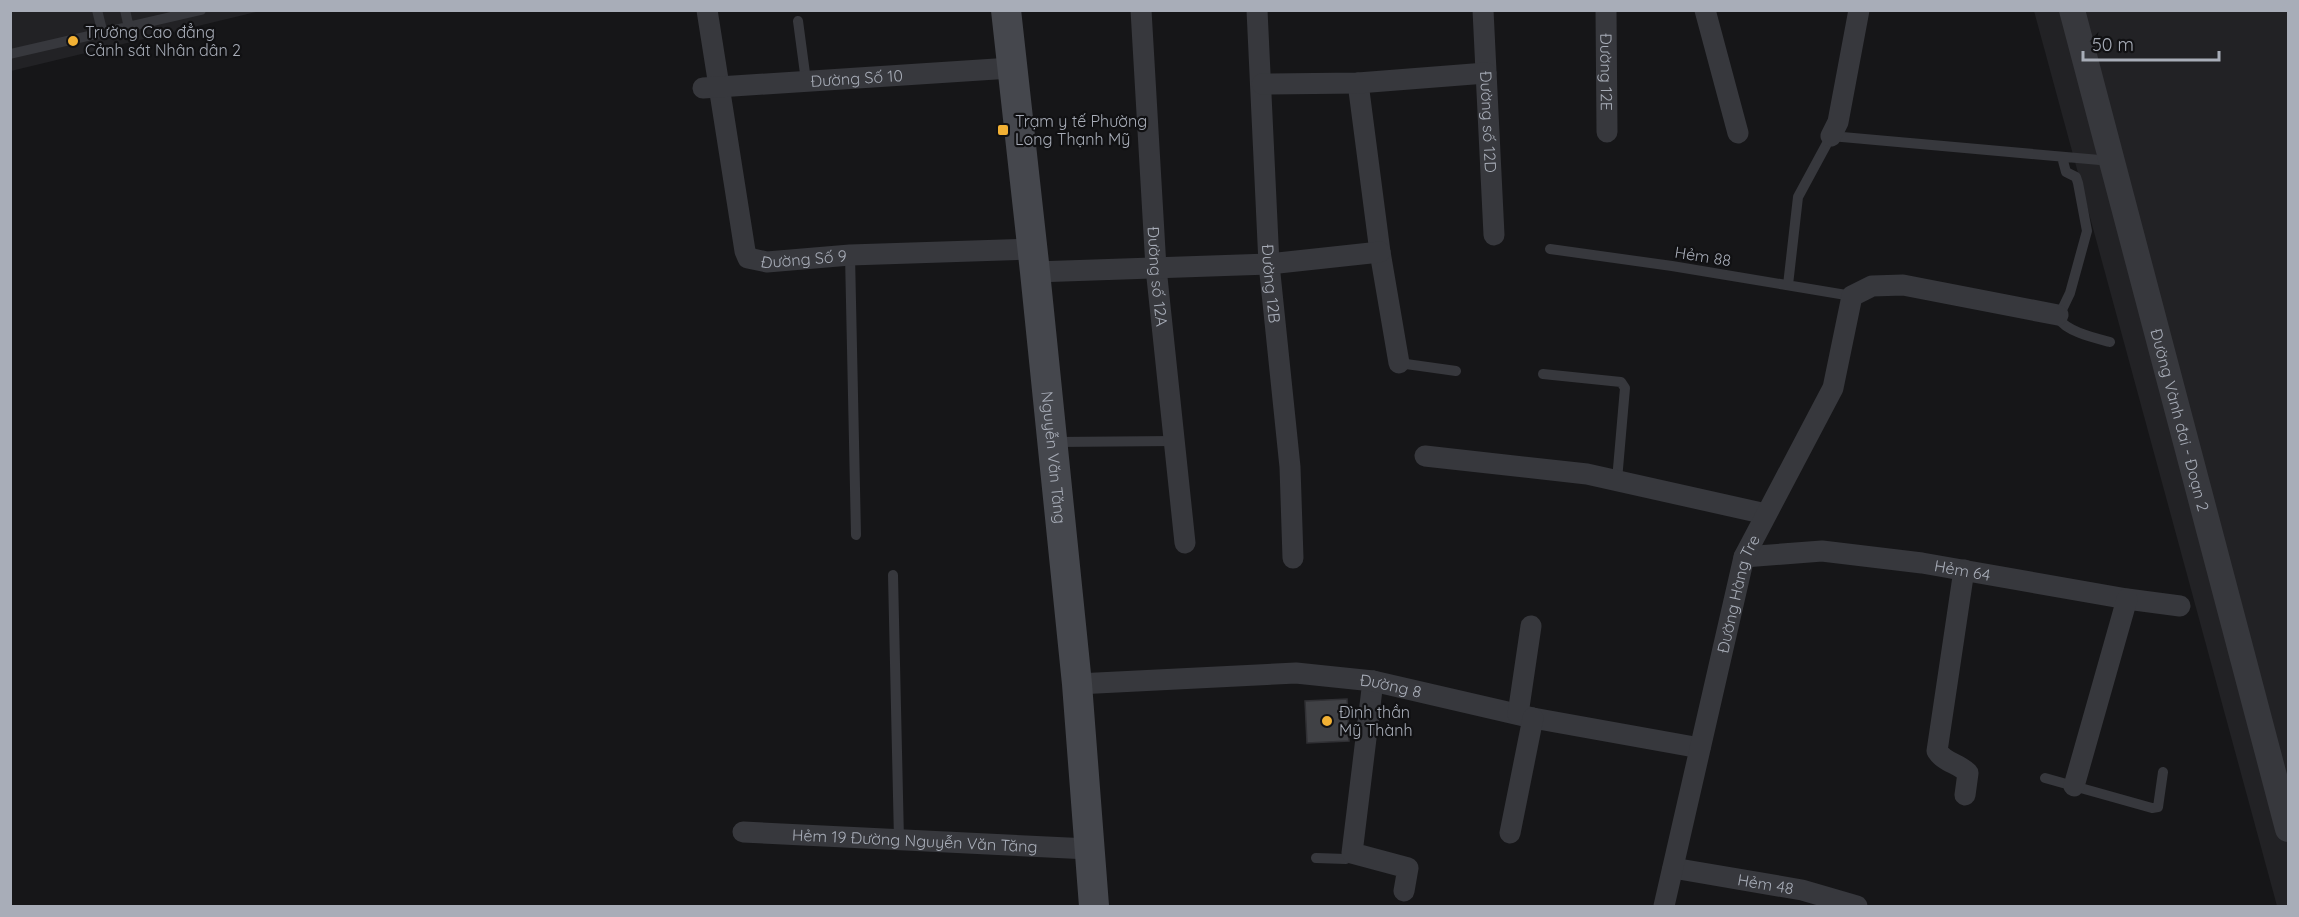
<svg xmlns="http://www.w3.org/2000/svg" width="2299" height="917" font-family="Quicksand,sans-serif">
<rect width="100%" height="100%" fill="#161618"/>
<path fill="#222225" d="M11 10 260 11 11 71Z
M2034 11H2288V906H2277Z"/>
<path fill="#404145" stroke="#303034" stroke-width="1.5" d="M1347 699 1349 741 1307 743 1305 701Z"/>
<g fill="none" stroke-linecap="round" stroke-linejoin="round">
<path stroke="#37383d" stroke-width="10" d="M97 10 103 34
M125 10 129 28
M798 21 806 81
M10 54 201 10
M2062 157 2066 172 2076 177 2078 183 2087 231 2070 293 2058 318C2067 332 2095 338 2110 342
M1550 249 1672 266 1852 296
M850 255 856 535
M1788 285 1798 197 1831 136 2111 161
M1399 363 1456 371
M1543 374 1621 382 1625 388 1617 480
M1056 442 1174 441
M893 575 899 840
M2045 778 2152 808 2158 807 2163 772
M1316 858 1346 859 1352 853"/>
<g stroke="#37383d" stroke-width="21">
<path id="s1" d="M707 10 745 251 748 258 767 262 850 255 1033 249"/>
<path id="s2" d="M1141 10 1156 268 1185 543"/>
<path id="s3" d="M1257 10 1269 264 1290 467 1293 558"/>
<path id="s4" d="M1483 10 1494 235"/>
<path id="s5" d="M1606 10 1607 132"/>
<path d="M1705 10 1738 133"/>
<path d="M1358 83 1380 252 1399 363"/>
<path d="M1262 84 1358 83 1486 73"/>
<path id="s6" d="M703 88 1011 68"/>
<path d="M1831 136 1838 122 1859 10"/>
<path d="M1035 272 1269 264 1380 252"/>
<path d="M1425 456 1587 474 1766 514"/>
<path id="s7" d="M1744 557 1822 551 1922 563 2127 599 2180 606"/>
<path d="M1964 570 1937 751C1945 763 1958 763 1968 773L1965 795"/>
<path d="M1373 681 1352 853 1408 868 1404 891"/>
<path id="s8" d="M1077 684 1296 673 1373 681 1533 718 1700 748"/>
<path d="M1518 714 1531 626"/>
<path d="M2074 786 2127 599"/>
<path id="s9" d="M743 832 1089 849"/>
<path d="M1510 833 1533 718"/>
<path id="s10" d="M1673 868 1802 890 1857 906"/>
<path id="s11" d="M1664 906 1744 557 1833 388 1852 296 1872 286 1903 285 2058 315"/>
</g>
<path stroke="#37383d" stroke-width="26" id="s12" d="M2072 10 2288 829"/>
<path stroke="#45474d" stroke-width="30" id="s13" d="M1006 10 1035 272 1077 684 1094 906"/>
</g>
<g fill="#f2b134" stroke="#111113" stroke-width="2">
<circle cx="73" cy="41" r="6"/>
<rect x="997" y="124" width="12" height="12" rx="3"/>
<circle cx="1327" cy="721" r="6"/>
</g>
<g text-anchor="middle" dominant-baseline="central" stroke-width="4.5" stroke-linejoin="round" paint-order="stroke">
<g font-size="16" fill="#a8adb8" stroke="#111113" text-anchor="start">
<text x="85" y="32">Trường Cao đẳng<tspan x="85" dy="18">Cảnh sát Nhân dân 2</tspan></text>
<text x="1015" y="121">Trạm y tế Phường<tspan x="1015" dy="18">Long Thạnh Mỹ</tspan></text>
<text x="1339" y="712">Đình thần<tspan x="1339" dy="18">Mỹ Thành</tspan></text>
</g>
<g font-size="16" fill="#a8adb8" stroke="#111113">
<text stroke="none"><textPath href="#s5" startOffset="62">Đường 12E</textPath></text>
<text stroke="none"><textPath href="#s6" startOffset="154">Đường Số 10</textPath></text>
<text stroke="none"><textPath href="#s4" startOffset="112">Đường số 12D</textPath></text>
<text transform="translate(1703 256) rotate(9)">Hẻm 88</text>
<text stroke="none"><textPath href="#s1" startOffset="308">Đường Số 9</textPath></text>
<text stroke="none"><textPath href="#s2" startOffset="267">Đường số 12A</textPath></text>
<text stroke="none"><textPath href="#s3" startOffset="274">Đường 12B</textPath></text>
<text stroke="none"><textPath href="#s12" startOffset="424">Đường Vành đai - Đoạn 2</textPath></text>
<text stroke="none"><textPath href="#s13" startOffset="450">Nguyễn Văn Tăng</textPath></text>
<text stroke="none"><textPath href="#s7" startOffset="220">Hẻm 64</textPath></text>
<text stroke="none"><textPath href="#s11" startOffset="321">Đường Hàng Tre</textPath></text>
<text stroke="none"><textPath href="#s8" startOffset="315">Đường 8</textPath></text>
<text stroke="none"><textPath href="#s9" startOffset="172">Hẻm 19 Đường Nguyễn Văn Tăng</textPath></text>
<text stroke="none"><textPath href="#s10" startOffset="94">Hẻm 48</textPath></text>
</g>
</g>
<rect width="2299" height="917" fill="none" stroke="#a8adb8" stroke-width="24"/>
<path d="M2083 51v9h136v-9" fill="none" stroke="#a8adb8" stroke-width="3"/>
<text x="2092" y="51" font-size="18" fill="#a8adb8" stroke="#111113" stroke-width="4.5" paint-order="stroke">50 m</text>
</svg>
